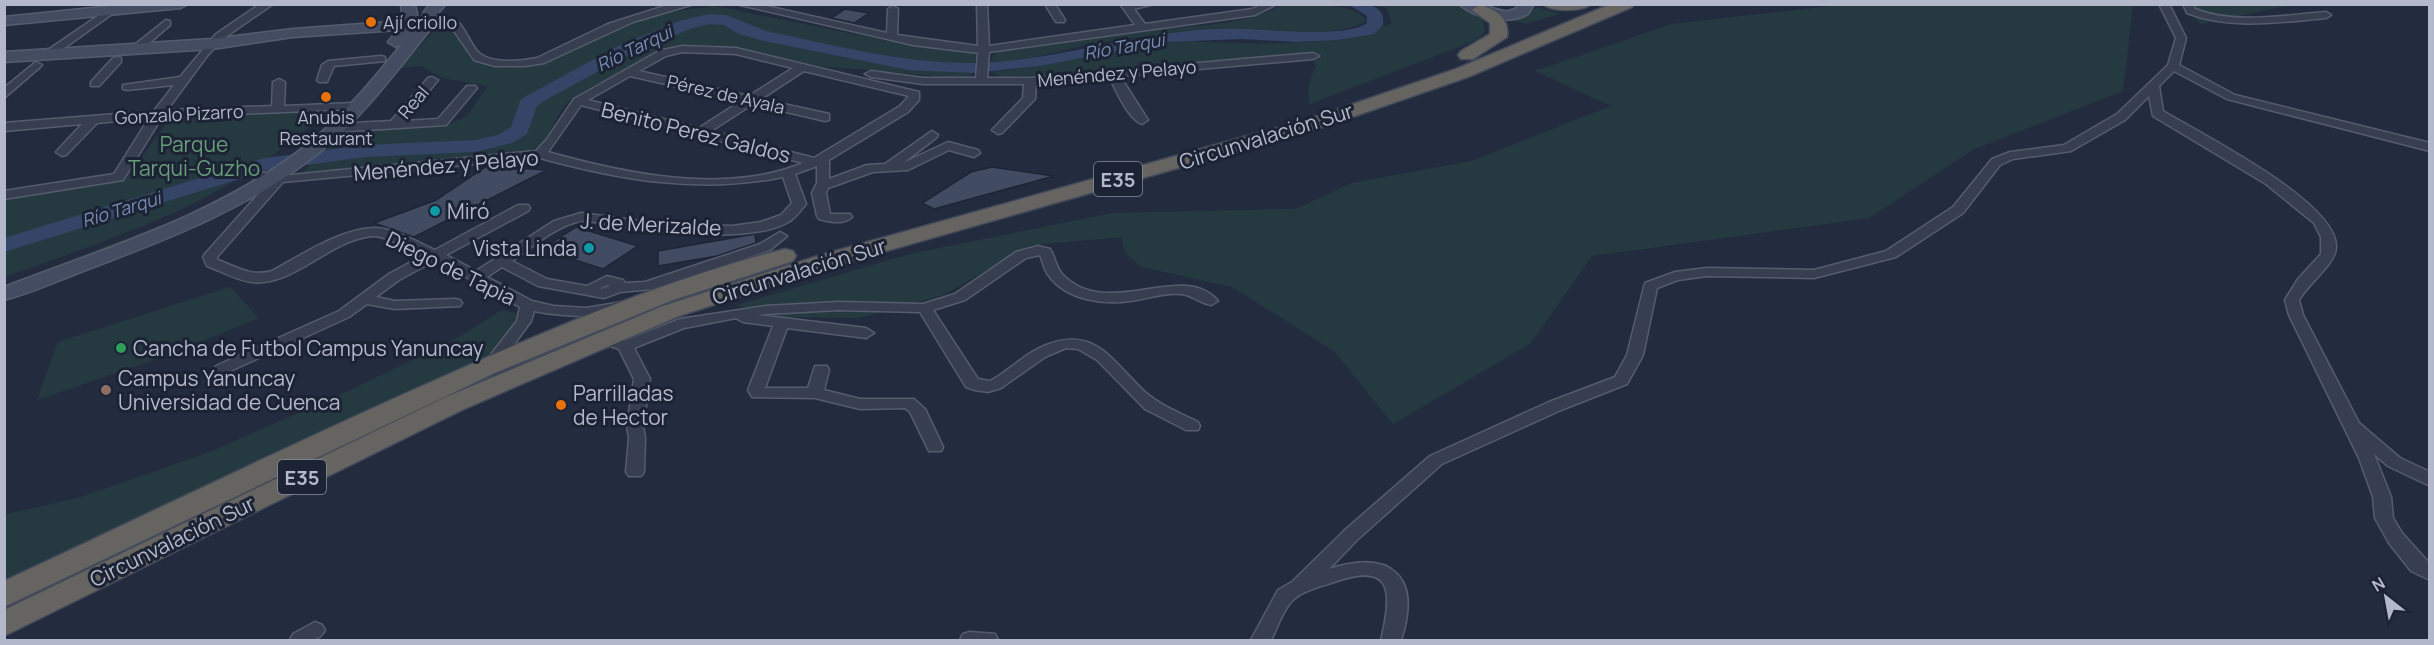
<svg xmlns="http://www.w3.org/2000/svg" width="2434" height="645" font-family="Manrope,sans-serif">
<rect width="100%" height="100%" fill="#232c3f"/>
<path fill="#253a40" d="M1850 4 2133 5 2123 91 1972 150 1869 218 1592 256 1531 343 1393 424 1334 351 1232 287 1142 267 1124 252 1122 237 1032 245 943 295 859 318 783 317 737 305 910 254 1113 213 1296 209 1352 183 1471 161 1611 106 1535 71 1672 24Z
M1282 5C1304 5 1353 1 1367 21 1342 34 1311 33 1282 32 1221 29 1160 33 1099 43 1063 48 1029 62 991 62L992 58 998 52C1049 42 1100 36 1152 30 1195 25 1244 26 1282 5Z
M1375 5H1461L1477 13 1483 20 1485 31 1478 39 1461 46 1310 104C1307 90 1308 80 1316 68L1313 53 1059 74 1001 77 992 72C1052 66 1111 47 1171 42 1190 40 1208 42 1226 43 1281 44 1341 45 1392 23L1387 8Z
M2182 5H2290L2201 24Z
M715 6 912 46 971 54 978 56V59L970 79C922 75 876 70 829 67 771 63 716 30 659 53 643 59 577 93 567 103 549 123 553 144 524 153L302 174 314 158 349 129 451 124 468 115 487 86 443 78 422 66 401 68 438 26C465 29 459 39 470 58L478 62 507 68 550 62 593 38 629 24 663 13Z
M1537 7 1559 14 1526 24 1505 18 1524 15Z
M328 112C295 139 262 165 224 187 156 226 78 250 5 277V200L119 179 131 172 171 117Z
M232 198 5 292V285Z
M230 287 259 318 171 354 37 400 58 342Z
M502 310 520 314 525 325 502 351 5 583 4 515 81 497 210 452 359 386 457 338Z"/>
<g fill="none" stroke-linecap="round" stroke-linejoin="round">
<path fill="#354567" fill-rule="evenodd" d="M1348 4C1364 4 1386 3 1383 25L1374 34 1337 40 1295 42 1242 39 1166 42 1039 66 974 73 909 70 764 41 739 34 724 25 709 24 690 29 632 53 551 97 537 106 527 134 512 143 475 152 365 157 268 170 4 252V238L265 158 365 145 475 140 498 135 511 127 521 99 620 45 679 21 709 14 726 15 766 31C834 45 904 64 974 63 1065 61 1151 25 1245 29 1271 30 1346 38 1367 23V16Z"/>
</g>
<path fill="#414b61" stroke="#1e2536" stroke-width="1.5" d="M845 9 869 13 854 23 831 18Z
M487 166 547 170 414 237 374 223 436 200Z
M992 167 1054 176 934 209 922 203 971 172Z
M576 227 638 246 603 269 541 249Z
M755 234 756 243 717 256 658 266V251Z"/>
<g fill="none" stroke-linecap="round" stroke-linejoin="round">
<g stroke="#555c6d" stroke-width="3">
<path id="minor" d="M260 4H273L224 38 207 56 167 110 272 106 273 82 279 79 285 82 284 106 354 103 360 107 358 109 162 117 123 180 4 199V191L114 174 149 118 97 123 66 155 62 156 56 152 82 124 4 131V123L154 111 174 85 127 90 123 89V85L180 77 216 34Z
M671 4H694L633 22 544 63 525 66H495L474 60 452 28 428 26 423 23 428 20 459 23C466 31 470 42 477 51 489 65 521 61 537 58L608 24Z
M736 4H757L887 33 888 9 893 6 898 9 897 35 978 46 977 4H987L989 46 1135 25 1120 4H1154L1134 9 1145 24 1252 9 1263 4H1277L1255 15 989 52 987 78H1030L1313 53 1319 56 1313 59 1120 76 1148 120 1142 124C1127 118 1117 91 1109 77L1036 84 1035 99 1002 133 998 134 992 130 1023 98 1024 84H923L871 77 865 74 871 71 923 78H976L978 53 913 45Z
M1045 4H1055L1065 20 1064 22H1056Z
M2159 4H2169L2186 38 2179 65 2235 95 2430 143V151L2227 99 2174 71 2159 86 2163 111C2199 133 2340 203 2336 248 2335 264 2309 283 2299 300L2303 315 2359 423 2400 458 2430 472V486L2388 466 2374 454 2391 497 2393 518 2402 533 2430 564V580L2411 571 2389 543 2375 518 2373 497 2359 458 2289 315 2285 300 2298 279 2321 254V237L2314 223 2266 184 2153 116 2149 96 2125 120 2071 151 2013 159 2000 165 1963 213 1896 257 1814 278 1707 276 1678 280 1657 288 1643 355 1627 384 1561 410 1442 464 1357 540 1329 569C1391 549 1422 576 1401 640H1381C1393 591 1393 560 1331 583 1319 587 1302 591 1293 600 1283 609 1277 629 1271 640H1251L1278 590 1292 582 1345 530 1430 456 1549 402 1615 377 1627 355 1645 283 1675 272 1707 268 1814 270 1886 251 1953 207 1992 159 2010 152 2064 145 2117 114 2168 65 2176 38Z
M2183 4H2193L2195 9C2235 25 2284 15 2326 12L2331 15 2326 18C2281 22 2231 30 2187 13Z
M108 9 113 12 112 14 53 56H45V52Z
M166 20 170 21V25L140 51H132V47Z
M682 46 736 48 919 92V100L908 112 829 160V179L867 165 885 164 932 131 938 135 936 138 903 163 948 142 978 150 980 153 974 157 949 150 908 170 873 172 828 188 826 193 830 214H850L852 217C844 225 830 222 819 219L817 216 812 193 817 183V166L795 174 806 204C802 209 796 217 790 221 755 243 669 233 628 228 613 226 597 221 583 221 562 222 529 249 512 261L547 279 587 286 607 276 623 280 625 283 645 282 760 244 780 232 787 236 770 250 652 289 620 292 604 298 538 286 502 267 487 277 532 301 554 306 586 308 622 302 629 306C615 322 554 315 534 311L531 321 497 368H485L483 365 517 321 520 307 436 260 399 280 376 297 395 301 455 299 460 300 462 303 460 306 395 309 367 304 349 317 228 372H216L214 369 216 366 339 311 389 274 424 255C411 250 385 235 372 236 330 240 291 288 251 282 236 280 221 271 207 266L203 257 205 254 271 180 253 178 252 175 253 172 291 175 536 151 547 139 574 99 659 51ZM682 52 736 54 793 68 749 96 639 71 666 56ZM804 71 909 96 900 106 814 158 711 131 753 104 825 121 829 120V114L761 99ZM630 76 741 101 699 128 588 100ZM581 105 803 163C726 195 626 174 548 152ZM540 158C620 180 700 194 783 177L792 203 781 215 761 222 732 226 663 224 581 213 554 221 476 271 446 255 528 211 530 208 528 205H518L435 250C417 242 394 228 374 228 342 228 300 256 272 271 252 277 236 267 218 260L217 257 283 182ZM608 285 610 286 601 289V288Z
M381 56 385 57V61L334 66 327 82H319L317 80 322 65 328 61Z
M117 57 121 58V62L99 86H91V82L113 58Z
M36 62 42 65 40 67 4 98V88Z
M432 77 438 80 404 121 438 119 467 86H475L477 88 446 125 335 132 329 128 335 124 391 121 428 78Z
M1038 246 1050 249C1055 257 1056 267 1062 274 1107 322 1183 259 1218 301L1211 305C1200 303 1192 295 1181 294 1164 292 1147 299 1130 301 1103 305 1067 300 1049 276 1044 270 1043 262 1040 255L1026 258 965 300 933 310 978 379 990 381C1009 371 1024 354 1044 346 1096 324 1113 363 1146 393 1161 406 1180 413 1198 422L1200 426 1198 430H1186L1145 409 1097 360 1078 349 1066 348 1045 357 1001 388 988 392 975 390 966 387 920 312 838 310 766 314 758 315 866 328 874 333 866 338 787 328 765 388H808L815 366H827L829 370 824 390 860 399H914L925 409 943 447 941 451H929L910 412 905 408 860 409 815 398 752 397 748 390 773 326 743 322 736 318 684 328 634 348 650 379 643 426 645 438 644 472 641 476H629L626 472 629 438 627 426 634 379 619 349 599 342 596 339 599 336 604 334 625 341 680 319 766 306 838 302 923 304 955 294 1016 252Z
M315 622 322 625 325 630C318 644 304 640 290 640L293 634Z
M970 632 995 634 998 640H960L963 634Z"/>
</g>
<g stroke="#555c6d" stroke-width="3">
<path id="secondary" d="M131 4H188L181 8 4 25V17Z
M401 4H415L418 20H421L424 12 430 4H446L438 13 433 26C398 69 364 116 321 151 252 207 168 239 86 270 59 280 32 293 4 300V287C109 247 220 214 308 144 344 115 373 79 402 44L396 47 388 42 398 30 293 37 212 49 4 62V52L212 39 293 29 403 21Z
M1459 4C1465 4 1473 4 1479 4 1492 6 1509 19 1520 4H1534L1528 14C1510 25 1475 19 1459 4Z"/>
</g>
<g stroke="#42495a" stroke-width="3">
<path id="trunk" d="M1543 4H1591C1583 12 1551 12 1543 4Z
M1611 4H1634L1632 7 1468 77 1326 126 837 265 679 316 464 409 4 636V610L446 397 663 306 821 255 1312 118 1456 69Z
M1480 5C1496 9 1510 19 1507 37L1473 59H1461L1458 55 1461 51 1490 34V23L1472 10Z
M785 249 793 251 796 256 793 261 673 300 497 372 4 607V581C152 512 299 440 449 374 557 326 670 278 785 249Z"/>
</g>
<use href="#minor" fill="#373e4f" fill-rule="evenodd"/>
<use href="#secondary" fill="#444c62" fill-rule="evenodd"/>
<use href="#trunk" fill="#656461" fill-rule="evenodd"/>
</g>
<g fill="#e8710a" stroke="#1c2334" stroke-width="2">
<circle cx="371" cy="22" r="6"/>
<circle cx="326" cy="97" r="6"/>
<circle cx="561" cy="405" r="6"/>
</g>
<g fill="#0f9aa8" stroke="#1c2334" stroke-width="2">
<circle cx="435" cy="211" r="6"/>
<circle cx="589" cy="248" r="6"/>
</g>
<circle fill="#2e9e5b" stroke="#1c2334" stroke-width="2" cx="121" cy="348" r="6"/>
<circle fill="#8d6e63" stroke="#1c2334" stroke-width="2" cx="106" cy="390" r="6"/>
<g text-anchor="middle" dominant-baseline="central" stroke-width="6" stroke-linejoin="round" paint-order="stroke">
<g font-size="18" fill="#b3b9ca" stroke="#1c2334" text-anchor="start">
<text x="383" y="22">Ají criollo</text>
<text x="326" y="117" text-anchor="middle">Anubis<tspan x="326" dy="21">Restaurant</tspan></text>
</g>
<g font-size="18" font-style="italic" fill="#798cb3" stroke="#1c2334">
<text transform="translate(1124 46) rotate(-10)">Río Tarqui</text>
<text transform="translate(634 48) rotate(-26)">Río Tarqui</text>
<text transform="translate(121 209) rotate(-17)">Río Tarqui</text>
</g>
<g font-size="18" fill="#b3b9ca" stroke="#1c2334">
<text transform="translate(1117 73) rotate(-5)">Menéndez y Pelayo</text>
<text transform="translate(726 94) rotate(13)">Pérez de Ayala</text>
<text transform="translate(413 102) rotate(-50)">Real</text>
<text transform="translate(179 114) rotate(-3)">Gonzalo Pizarro</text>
</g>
<g fill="#1c2334" stroke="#868c9d" stroke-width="1.5">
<rect x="1094" y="162" width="48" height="34" rx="4.5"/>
<rect x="278" y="460" width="48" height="34" rx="4.5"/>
</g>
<g font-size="20" font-weight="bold" fill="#b3b9ca">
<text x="1118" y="179">E35</text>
<text x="302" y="477">E35</text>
</g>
<g font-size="21" fill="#b3b9ca" stroke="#1c2334">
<text transform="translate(696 132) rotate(14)">Benito Perez Galdos</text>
<text transform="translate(1266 136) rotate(-17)">Circunvalación Sur</text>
<text transform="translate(446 165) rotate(-5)">Menéndez y Pelayo</text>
<text transform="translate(651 224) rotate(3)">J. de Merizalde</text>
<text transform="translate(451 268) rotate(26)">Diego de Tapia</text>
<text transform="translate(799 271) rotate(-17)">Circunvalación Sur</text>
<text transform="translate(172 541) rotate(-26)">Circunvalación Sur</text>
</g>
<g font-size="21" fill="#689c7a" stroke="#1c2334">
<text x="194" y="144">Parque<tspan x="194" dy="24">Tarqui-Guzho</tspan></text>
</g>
<g font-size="21" fill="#b3b9ca" stroke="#1c2334" text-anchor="start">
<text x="447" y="211">Miró</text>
<text x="577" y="248" text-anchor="end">Vista Linda</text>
<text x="133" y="348">Cancha de Futbol Campus Yanuncay</text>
<text x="118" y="378">Campus Yanuncay<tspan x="118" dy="24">Universidad de Cuenca</tspan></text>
<text x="573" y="393">Parrilladas<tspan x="573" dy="24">de Hector</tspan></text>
</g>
</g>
<rect width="2434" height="645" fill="none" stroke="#b3b9ca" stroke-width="12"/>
<g transform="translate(2386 597) rotate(329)" stroke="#1c2334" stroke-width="4.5" paint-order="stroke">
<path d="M0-4.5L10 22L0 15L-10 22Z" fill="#b3b9ca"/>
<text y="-9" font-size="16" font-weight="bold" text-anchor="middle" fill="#b3b9ca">N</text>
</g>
</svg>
